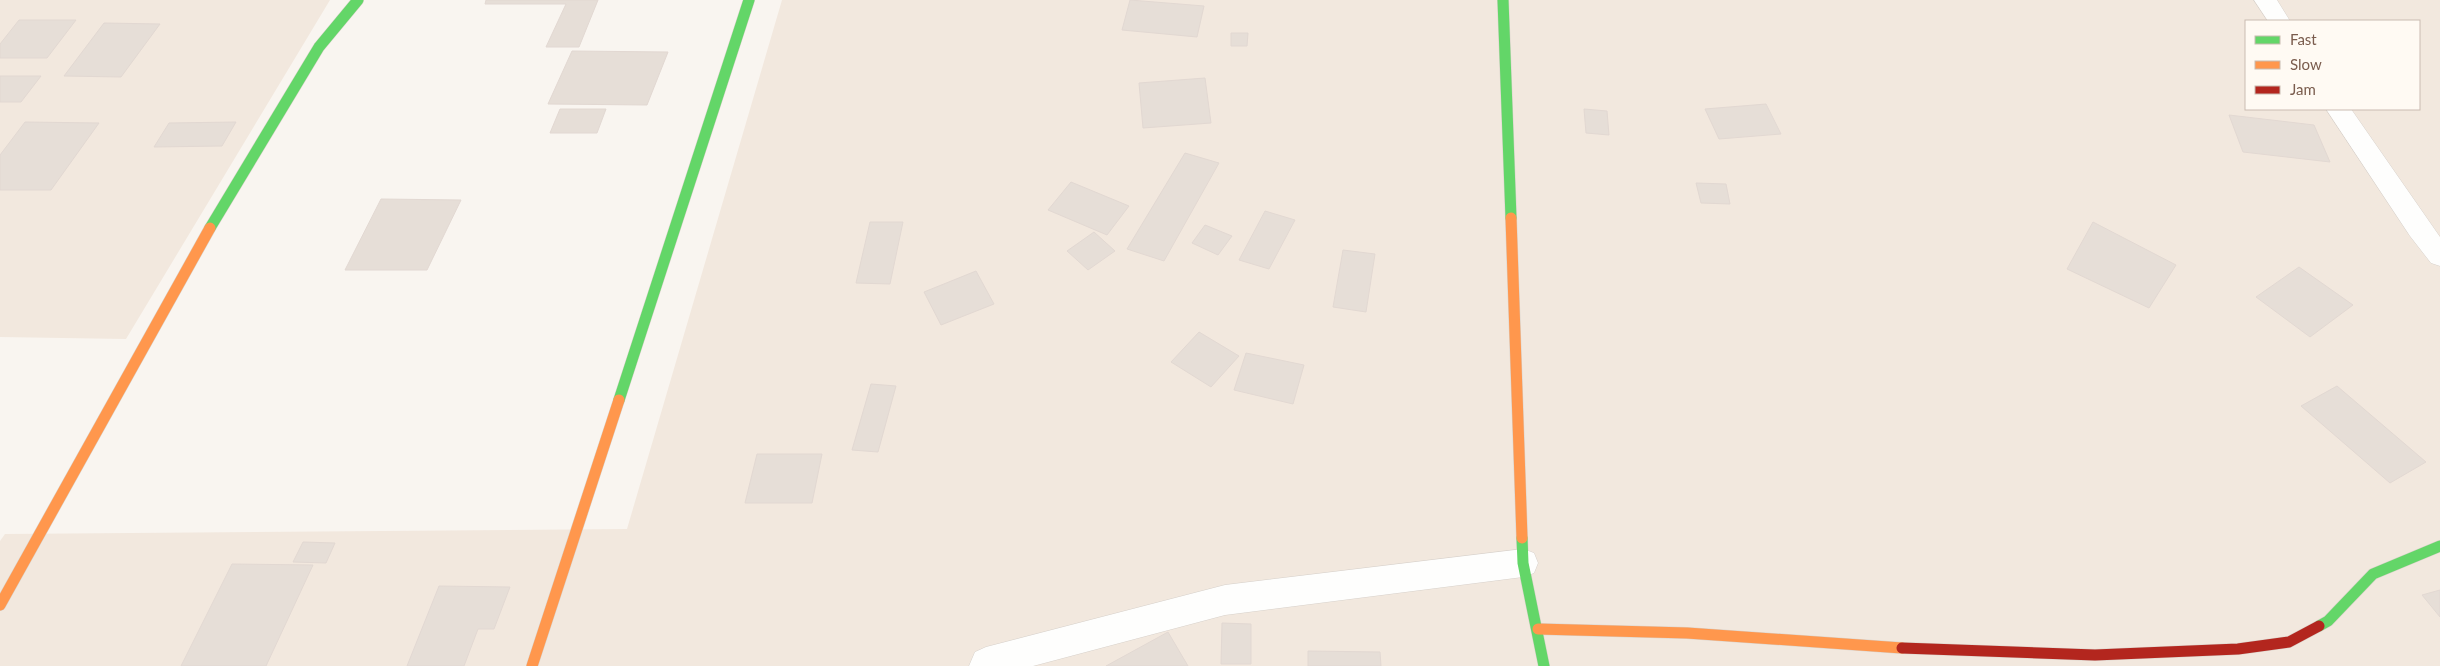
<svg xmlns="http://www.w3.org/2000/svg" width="2440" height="666" font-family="Lato,sans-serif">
<rect width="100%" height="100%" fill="#f9f5f0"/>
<path fill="#f2e8de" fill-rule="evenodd" d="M0 0H330L126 339 0 337Z
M782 0H2440V666H0V541L5 534 627 529ZM2246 21H2419V109H2246Z"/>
<path fill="#e6ded7" stroke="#e2d8d2" d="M486 0H598L579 47H546L566 4H485Z
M1130 0 1204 6 1197 37 1122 30Z
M19 20H76L47 58H0V44Z
M104 23 160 24 121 77 64 76Z
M1231 33H1248L1247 46H1231Z
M572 51 668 52 647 105 548 104Z
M0 76H41L21 102H0Z
M1205 78 1211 123 1143 128 1139 83Z
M1766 104 1781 134 1719 139 1705 109Z
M560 109H606L597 133H550Z
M1584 109 1607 111 1609 135 1586 133Z
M2229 115 2314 125 2330 162 2243 152Z
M25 122 99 123 51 190H0V155Z
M236 122 222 146 154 147 169 123Z
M1185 153 1219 163 1164 261 1127 249Z
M1071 182 1129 206 1107 235 1048 210Z
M1696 183 1726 184 1730 204 1701 203Z
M381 199 461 200 427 270H345Z
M1265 211 1295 220 1269 269 1239 260Z
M870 222H903L890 284 856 283Z
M2093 222 2176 265 2149 308 2067 269Z
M1205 225 1232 236 1218 255 1192 243Z
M1094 232 1115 251 1088 270 1067 251Z
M1343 250 1375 254 1366 312 1333 307Z
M2299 267 2353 305 2310 337 2256 297Z
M976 271 994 304 941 325 924 292Z
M1199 332 1239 356 1211 387 1171 362Z
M1246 353 1304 365 1293 404 1234 390Z
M871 384 896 386 878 452 852 450Z
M2337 386 2426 462 2390 483 2301 406Z
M757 454H822L812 503H745Z
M303 542 335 543 326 563 293 562Z
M232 564 313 565 266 666H181Z
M439 586 510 587 494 629H478L464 666H407Z
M2440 590V617L2422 595Z
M1222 623 1251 624V664H1221Z
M1168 632 1188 666H1106Z
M1308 651 1380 652 1381 666H1308Z"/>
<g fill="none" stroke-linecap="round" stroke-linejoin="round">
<g stroke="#d7d1cb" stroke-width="1">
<path id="street" d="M2254 0H2277L2290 21H2268Z
M2326 109H2351L2440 237V266L2431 263 2410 236Z
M1523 549 1534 553 1538 563 1534 573 1523 577 1225 615 1033 666H969L975 652 986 647 1225 585Z"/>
</g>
<g stroke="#d9d2cb" stroke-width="12">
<path id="fast" d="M1503 0 1511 218
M210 228 319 47 358 0
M619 400 749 0
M1522 538 1523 563 1544 666
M2319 626 2328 621 2373 574 2440 546"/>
</g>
<g stroke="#d9d2cb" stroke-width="12">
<path id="slow" d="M1511 218 1522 538
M0 605 210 228
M1538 629 1687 633 1902 648
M532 666 619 400"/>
</g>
<g stroke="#d9d2cb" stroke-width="12">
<path id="jam" d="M1902 648 2095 655 2238 649 2289 642 2319 626"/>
</g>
<use href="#street" fill="#fefefd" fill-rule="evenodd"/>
<use href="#fast" stroke="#63d668" stroke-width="11"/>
<use href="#slow" stroke="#ff974d" stroke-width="11"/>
<use href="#jam" stroke="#b3261e" stroke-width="11"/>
</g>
<rect x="2245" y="20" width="175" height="90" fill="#fffaf3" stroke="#cabbb1"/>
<rect x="2255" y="36" width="25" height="8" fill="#63d668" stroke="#cabbb1"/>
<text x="2290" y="45" font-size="15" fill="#7a5c4d">Fast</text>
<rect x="2255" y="61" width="25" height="8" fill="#ff974d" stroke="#cabbb1"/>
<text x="2290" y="70" font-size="15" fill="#7a5c4d">Slow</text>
<rect x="2255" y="86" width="25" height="8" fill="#b3261e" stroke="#cabbb1"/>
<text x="2290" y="95" font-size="15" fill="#7a5c4d">Jam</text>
</svg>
